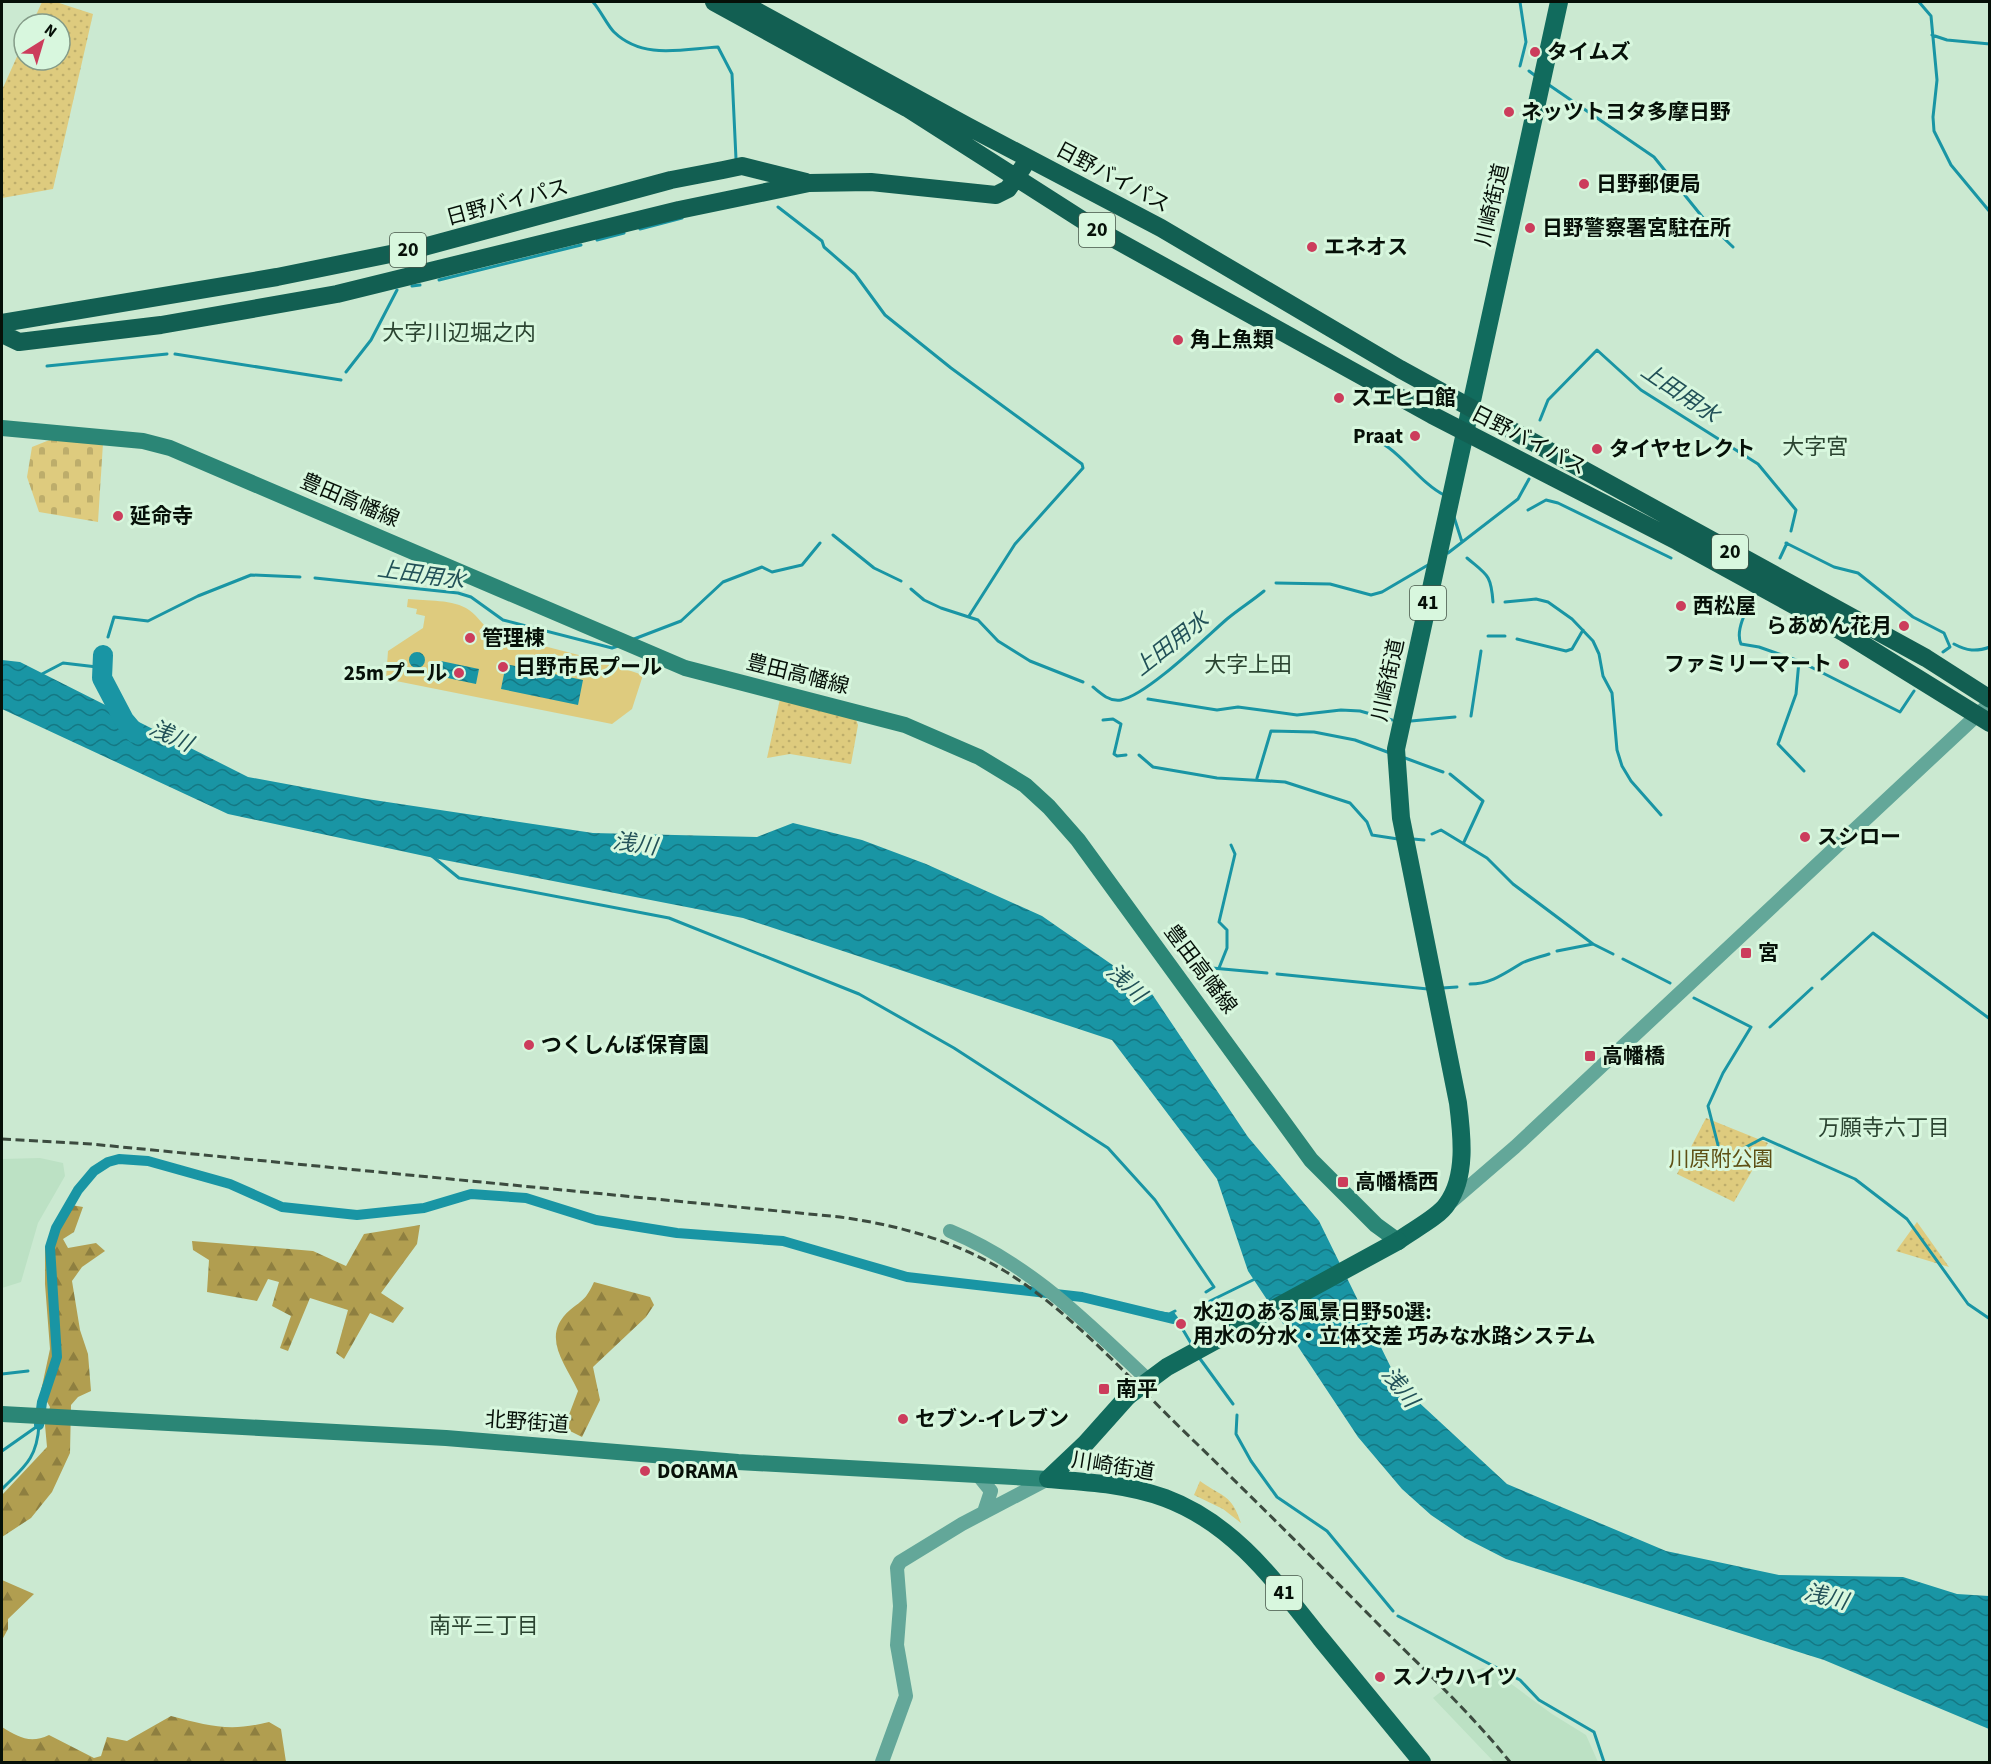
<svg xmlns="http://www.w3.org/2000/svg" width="1991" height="1764" font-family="'Source Sans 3','Noto Sans JP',sans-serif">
<defs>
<pattern id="grass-dots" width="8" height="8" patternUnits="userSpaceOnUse" patternTransform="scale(1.5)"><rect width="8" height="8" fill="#decb7e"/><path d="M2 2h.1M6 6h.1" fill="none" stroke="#bdad6b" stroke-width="1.8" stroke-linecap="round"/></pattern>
<pattern id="forest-firs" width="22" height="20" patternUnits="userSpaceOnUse" patternTransform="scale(1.5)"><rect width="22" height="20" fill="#b19e50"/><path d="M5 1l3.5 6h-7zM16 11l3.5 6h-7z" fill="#8e7f40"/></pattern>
<pattern id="cemetery-stones" width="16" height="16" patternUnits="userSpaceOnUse" patternTransform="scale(1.5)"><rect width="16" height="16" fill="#decb7e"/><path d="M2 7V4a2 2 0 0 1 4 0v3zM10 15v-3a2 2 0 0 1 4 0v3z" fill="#bdad6b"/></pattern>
<pattern id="water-waves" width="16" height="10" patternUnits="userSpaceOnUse" patternTransform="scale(1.5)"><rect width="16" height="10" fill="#1995a4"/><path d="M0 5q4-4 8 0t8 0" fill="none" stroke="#147884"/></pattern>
</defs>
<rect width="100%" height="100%" fill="#cbe9d1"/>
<path fill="#bce1c4" d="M40 1158 63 1163 65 1176 38 1223 21 1282 2 1288V1159Z
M1483 1668 1499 1675 1552 1714 1586 1735 1598 1762H1494L1433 1698 1463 1674Z"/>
<path fill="url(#grass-dots)" d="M42 2H56L93 14 53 189 2 198V90L24 41V60H60V24H32Z
M780 699 855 717 858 725 851 764 790 754 767 758Z
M1706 1118 1768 1143 1734 1202 1677 1174Z
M1917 1222 1949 1267 1896 1251Z
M1200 1481C1224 1498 1231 1494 1241 1523L1223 1509 1194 1495Z"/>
<path fill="url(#forest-firs)" d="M65 1204 83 1207 74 1232 63 1239 68 1248 96 1243 105 1251 82 1267 72 1281 80 1330 88 1354 91 1391 78 1397 71 1405 70 1453 52 1492 31 1518 2 1537V1495L47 1447 45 1425 50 1407 41 1391 50 1349 45 1284V1249Z
M420 1225 417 1244 381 1293 404 1308 393 1323 370 1313 344 1359 336 1353 348 1310 310 1298 288 1351 280 1348 291 1316 272 1306 279 1282 268 1279 257 1301 207 1292 209 1260 193 1250 192 1241 313 1251 346 1266 364 1234Z
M594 1282 650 1297 654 1305 646 1317 593 1367 600 1400 582 1437 564 1428 578 1391C565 1363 540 1336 570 1310 584 1299 586 1299 594 1282Z
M2 1580 34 1594 8 1619V1629L2 1640Z
M171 1716C209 1726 230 1732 269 1722L281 1729 286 1762H2V1727C18 1737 30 1744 49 1735L94 1758 101 1756 107 1737 127 1741Z"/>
<path fill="url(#cemetery-stones)" d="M57 437 103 443 98 522 39 512 27 477 32 447Z"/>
<path fill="#decb7e" d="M408 599C426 601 454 599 469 610 479 617 484 628 494 633L598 660 643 675 632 709 612 724 386 679 388 651 423 628 425 616 416 614 417 609 407 607Z"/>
<path fill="url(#water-waves)" d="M409 660a8 8 0 1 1 16 0a8 8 0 1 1-16 0Z
M2 660 20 662 248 777 367 799 593 833 757 837 793 823 862 840 926 864 1042 916 1150 991 1248 1137 1319 1221 1399 1384 1507 1484 1666 1551 1779 1575 1903 1577 1957 1594 1989 1596V1729L1824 1660 1506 1559 1465 1538 1431 1515 1402 1489 1358 1437 1248 1271 1217 1179 1112 1040 743 918 434 858 228 814 2 709Z
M441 661 479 669 476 684 438 676Z
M506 664 583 680 578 705 501 689Z"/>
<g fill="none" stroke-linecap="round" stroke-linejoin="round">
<path stroke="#1995a4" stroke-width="3" d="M593 2C601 11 607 25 614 32 643 60 682 49 718 47L732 74 736 159
M1520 2 1526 42 1520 66
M1919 2 1931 16 1937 80 1933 117 1934 131 1951 165 1990 212
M1932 35 1947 40 1990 44
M1529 71 1537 77
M1549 85 1654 157 1704 219 1733 247
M778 207 822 241 824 247 855 274 885 315 951 368 1082 464 1083 468 1015 544 969 616
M640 229 682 218
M597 240 624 233
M439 280 581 245
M412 286 420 285
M175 354 341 380
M47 366 167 354
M346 372 371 340 397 290
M1540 420 1548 400 1597 350 1641 390 1758 464 1796 510 1791 531
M1365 437C1395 441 1416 481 1444 495
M1528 510 1546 500 1558 503 1671 558
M1454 517 1462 542
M833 535 874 568 901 581
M1786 543 1834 567 1858 573 1913 617 1944 633 1950 647 1943 652
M1448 553 1518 499 1529 479
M1467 558C1487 575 1491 574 1493 602
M1780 558 1787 543
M315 578 458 593 471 597 503 620 612 648 618 646
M1276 583 1330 584 1371 595 1382 592 1428 565
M911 589 924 600 941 608 978 620 998 641 1030 661 1083 682
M1753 599C1746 610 1735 631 1741 644L1759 647 1799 661 1900 712 1914 691
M1505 602 1536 599 1548 602 1572 619 1593 641 1599 654 1603 676 1612 693 1617 750 1622 766 1631 781 1661 815
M1488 636H1505
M108 637 114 617 148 621 198 596 251 575 300 577
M634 639 681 621 723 582 762 567 772 572 802 565 820 543
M1517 639 1566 651 1572 649 1583 630
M1954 644C1967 651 1976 652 1990 647
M1799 661 1796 694 1778 744 1804 771
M42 674 63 663 97 667 105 651
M1093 687C1101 694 1110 702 1121 700 1147 695 1205 638 1227 619 1239 609 1252 601 1264 591
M1148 699 1217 710 1238 707 1297 715 1341 710 1360 711 1392 720
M1471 716 1481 651
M1103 720 1113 719 1121 724 1114 754 1117 756 1126 755
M1411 721 1455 717
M1139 755 1153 767 1217 778 1285 782 1350 803 1367 822 1372 835 1398 839
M1405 758 1443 772
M1450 774 1483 801 1464 842
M1257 778 1271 731 1314 732 1355 740 1390 753
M1432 834 1441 830 1487 858 1513 884 1593 944 1613 954
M1413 839 1424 840
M432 856 459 878 669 918 859 994 954 1048 1108 1148 1155 1200 1214 1287 1206 1292
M1557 951 1593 944
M1623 959 1670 983
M1212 968 1267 973
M1219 968 1227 948V930L1219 922 1235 854 1231 845
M1277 974 1428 989
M1822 979 1873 933 1990 1019
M1470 984C1491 984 1505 973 1522 963 1530 959 1540 957 1549 954
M1442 988 1457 987
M1694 998 1751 1027 1723 1073 1708 1106 1719 1149 1731 1155 1763 1138 1855 1179 1907 1219 1968 1304 1990 1319
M1770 1027 1812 988
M1210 1301 1257 1278
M1131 1309 1169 1314 1175 1311
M1173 1313 1192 1345
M1198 1356 1233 1404
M2 1374 28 1371
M1237 1415 1236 1434 1251 1461 1277 1497 1327 1531 1393 1611
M2 1451 39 1425
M2 1489C24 1467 37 1459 39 1425
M1398 1616 1520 1680 1539 1700 1594 1732 1604 1762"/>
<path stroke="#1995a4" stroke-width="10" d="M39 1425 42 1402 57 1357 50 1247 56 1228 78 1190 94 1171 108 1162 119 1159 148 1161 230 1184 282 1207 357 1215 424 1208 471 1194 526 1198 596 1220 677 1233 783 1241 907 1277 1082 1297 1173 1319"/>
<path stroke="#1995a4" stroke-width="20" d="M103 655 102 678 124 720 135 733"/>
<path stroke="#63a799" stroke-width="14" d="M1450 1203 1515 1147 1990 703
M950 1231C1030 1264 1085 1321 1147 1379
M978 1475 991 1491 984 1512
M882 1762 906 1696 897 1645 900 1606 897 1568 900 1562 962 1524 1048 1479"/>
<path stroke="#2b8676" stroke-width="16" d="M2 428 143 441 170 448 685 668 905 725 979 757 1025 785 1049 807 1078 840 1311 1160 1376 1225 1398 1241
M2 1414 446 1438 738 1462 1048 1479"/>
<path stroke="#116b5d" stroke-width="18" d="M1398 1241C1411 1231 1439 1217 1447 1204 1467 1177 1462 1135 1458 1103L1401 818 1396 749 1559 2
M1048 1479C1087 1482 1127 1484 1165 1498 1235 1524 1276 1583 1321 1639 1355 1680 1388 1721 1422 1762
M1048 1479 1086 1443 1128 1396"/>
<path stroke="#125f52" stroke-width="18" d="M714 2 907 108 1098 230 1432 415 1677 541 1843 632 1990 723
M740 2 967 126 1161 228 1400 369 1926 658 1990 699
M2 323 277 277 420 248 671 180 723 170 742 166 806 182
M2 334 19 342 161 325 337 294 679 210 809 183 871 182 996 195 1008 189 1023 167"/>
<path stroke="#3c4b3f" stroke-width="3" stroke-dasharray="9 4.5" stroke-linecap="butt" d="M2 1139 91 1144 840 1217C897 1225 953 1240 1003 1270 1074 1313 1135 1385 1195 1442 1259 1504 1322 1567 1385 1631 1428 1673 1472 1715 1510 1762"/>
<path stroke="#116b5d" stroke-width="18" d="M1128 1396 1167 1367 1398 1241"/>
</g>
<g fill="#cc3d5c" stroke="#d8f7de" stroke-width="2">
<circle cx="1535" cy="52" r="6"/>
<circle cx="1509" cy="112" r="6"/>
<circle cx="1584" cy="184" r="6"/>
<circle cx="1530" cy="228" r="6"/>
<circle cx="1312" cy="247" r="6"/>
<circle cx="1178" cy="340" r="6"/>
<circle cx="1339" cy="398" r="6"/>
<circle cx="1415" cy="436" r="6"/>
<circle cx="1597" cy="449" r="6"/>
<circle cx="118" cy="516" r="6"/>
<circle cx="1681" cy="606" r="6"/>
<circle cx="1904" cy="626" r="6"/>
<circle cx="470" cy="638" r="6"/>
<circle cx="1844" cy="664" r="6"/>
<circle cx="503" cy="667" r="6"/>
<circle cx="459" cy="673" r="6"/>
<circle cx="1805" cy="837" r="6"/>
<rect x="1740" y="947" width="12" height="12" rx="3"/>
<circle cx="529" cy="1045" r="6"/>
<rect x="1584" y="1050" width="12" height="12" rx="3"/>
<rect x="1337" y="1176" width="12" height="12" rx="3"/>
<circle cx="1181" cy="1324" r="6"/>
<rect x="1098" y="1383" width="12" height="12" rx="3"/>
<circle cx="903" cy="1419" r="6"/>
<circle cx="645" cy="1471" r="6"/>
<circle cx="1380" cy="1677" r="6"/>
</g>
<g text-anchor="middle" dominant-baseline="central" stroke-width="6" stroke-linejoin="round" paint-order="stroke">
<g fill="#d8f7de" stroke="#455548" stroke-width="1.5">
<rect x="1079" y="213" width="36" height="34" rx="4.5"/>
<rect x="390" y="233" width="36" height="34" rx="4.5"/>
<rect x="1712" y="535" width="36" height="34" rx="4.5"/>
<rect x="1410" y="586" width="36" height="34" rx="4.5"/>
<rect x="1266" y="1576" width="36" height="34" rx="4.5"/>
</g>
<g font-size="20" font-weight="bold" fill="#061008">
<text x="1097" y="230">20</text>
<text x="408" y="250">20</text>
<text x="1730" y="552">20</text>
<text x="1428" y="603">41</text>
<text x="1284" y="1593">41</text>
</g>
<g font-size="21" font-weight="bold" fill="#061008" stroke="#d8f7de" text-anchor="start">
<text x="1547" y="52">タイムズ</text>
<text x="1521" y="112">ネッツトヨタ多摩日野</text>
<text x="1596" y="184">日野郵便局</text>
<text x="1542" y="228">日野警察署宮駐在所</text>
<text x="1324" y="247">エネオス</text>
<text x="1190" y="340">角上魚類</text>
<text x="1351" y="398">スエヒロ館</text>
<text x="1403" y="436" text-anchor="end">Praat</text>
<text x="1609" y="449">タイヤセレクト</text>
<text x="130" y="516">延命寺</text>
<text x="1693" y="606">西松屋</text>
<text x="1892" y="626" text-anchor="end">らあめん花月</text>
<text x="482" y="638">管理棟</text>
<text x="1832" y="664" text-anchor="end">ファミリーマート</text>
<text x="515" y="667">日野市民プール</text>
<text x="447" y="673" text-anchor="end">25mプール</text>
<text x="1817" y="837">スシロー</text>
<text x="1758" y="953">宮</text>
<text x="541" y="1045">つくしんぼ保育園</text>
<text x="1602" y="1056">高幡橋</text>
<text x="1355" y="1182">高幡橋西</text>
<text x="1193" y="1312">水辺のある風景日野50選:<tspan x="1193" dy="24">用水の分水・立体交差 巧みな水路システム</tspan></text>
<text x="1116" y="1389">南平</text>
<text x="915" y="1419">セブン-イレブン</text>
<text x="657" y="1471">DORAMA</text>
<text x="1392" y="1677">スノウハイツ</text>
</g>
<g font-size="21" fill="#061008" stroke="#d8f7de">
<text transform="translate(1113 177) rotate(28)">日野バイパス</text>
<text transform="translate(507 202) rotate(-15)">日野バイパス</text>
<text transform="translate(1492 205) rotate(-77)">川崎街道</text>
<text transform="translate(1529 440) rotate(27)">日野バイパス</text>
<text transform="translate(350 500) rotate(23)">豊田高幡線</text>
<text transform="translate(798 674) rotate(14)">豊田高幡線</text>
<text transform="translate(1388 680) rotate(-78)">川崎街道</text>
<text transform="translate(1201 969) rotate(53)">豊田高幡線</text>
<text transform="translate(527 1422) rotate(4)">北野街道</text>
<text transform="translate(1113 1466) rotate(9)">川崎街道</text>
</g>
<g font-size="21" fill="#5e5015" stroke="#d8f7de">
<text x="1721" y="1159">川原附公園</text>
</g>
<g font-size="22" fill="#2b4431" stroke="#d8f7de">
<text x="459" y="333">大字川辺堀之内</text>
<text x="1815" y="447">大字宮</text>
<text x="1248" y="665">大字上田</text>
<text x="1884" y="1128">万願寺六丁目</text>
<text x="484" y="1626">南平三丁目</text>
</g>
<g font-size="22" font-style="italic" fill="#225158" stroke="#d8f7de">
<text transform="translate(1680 393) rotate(34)">上田用水</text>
<text transform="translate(421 575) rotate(8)">上田用水</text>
<text transform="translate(1171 644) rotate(-38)">上田用水</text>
<text transform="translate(171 736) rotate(25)">浅川</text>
<text transform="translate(635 844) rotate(8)">浅川</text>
<text transform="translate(1126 983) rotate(43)">浅川</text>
<text transform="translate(1400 1387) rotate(52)">浅川</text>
<text transform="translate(1826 1597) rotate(14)">浅川</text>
</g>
</g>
<rect width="1991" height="1764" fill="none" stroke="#061008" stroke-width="6"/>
<g transform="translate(42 42) rotate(37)"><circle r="28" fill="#d8f7de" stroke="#849b88" stroke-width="1.5"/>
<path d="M0-4.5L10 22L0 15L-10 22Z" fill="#cc3d5c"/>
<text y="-9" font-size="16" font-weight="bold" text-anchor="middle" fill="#061008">N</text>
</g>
</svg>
